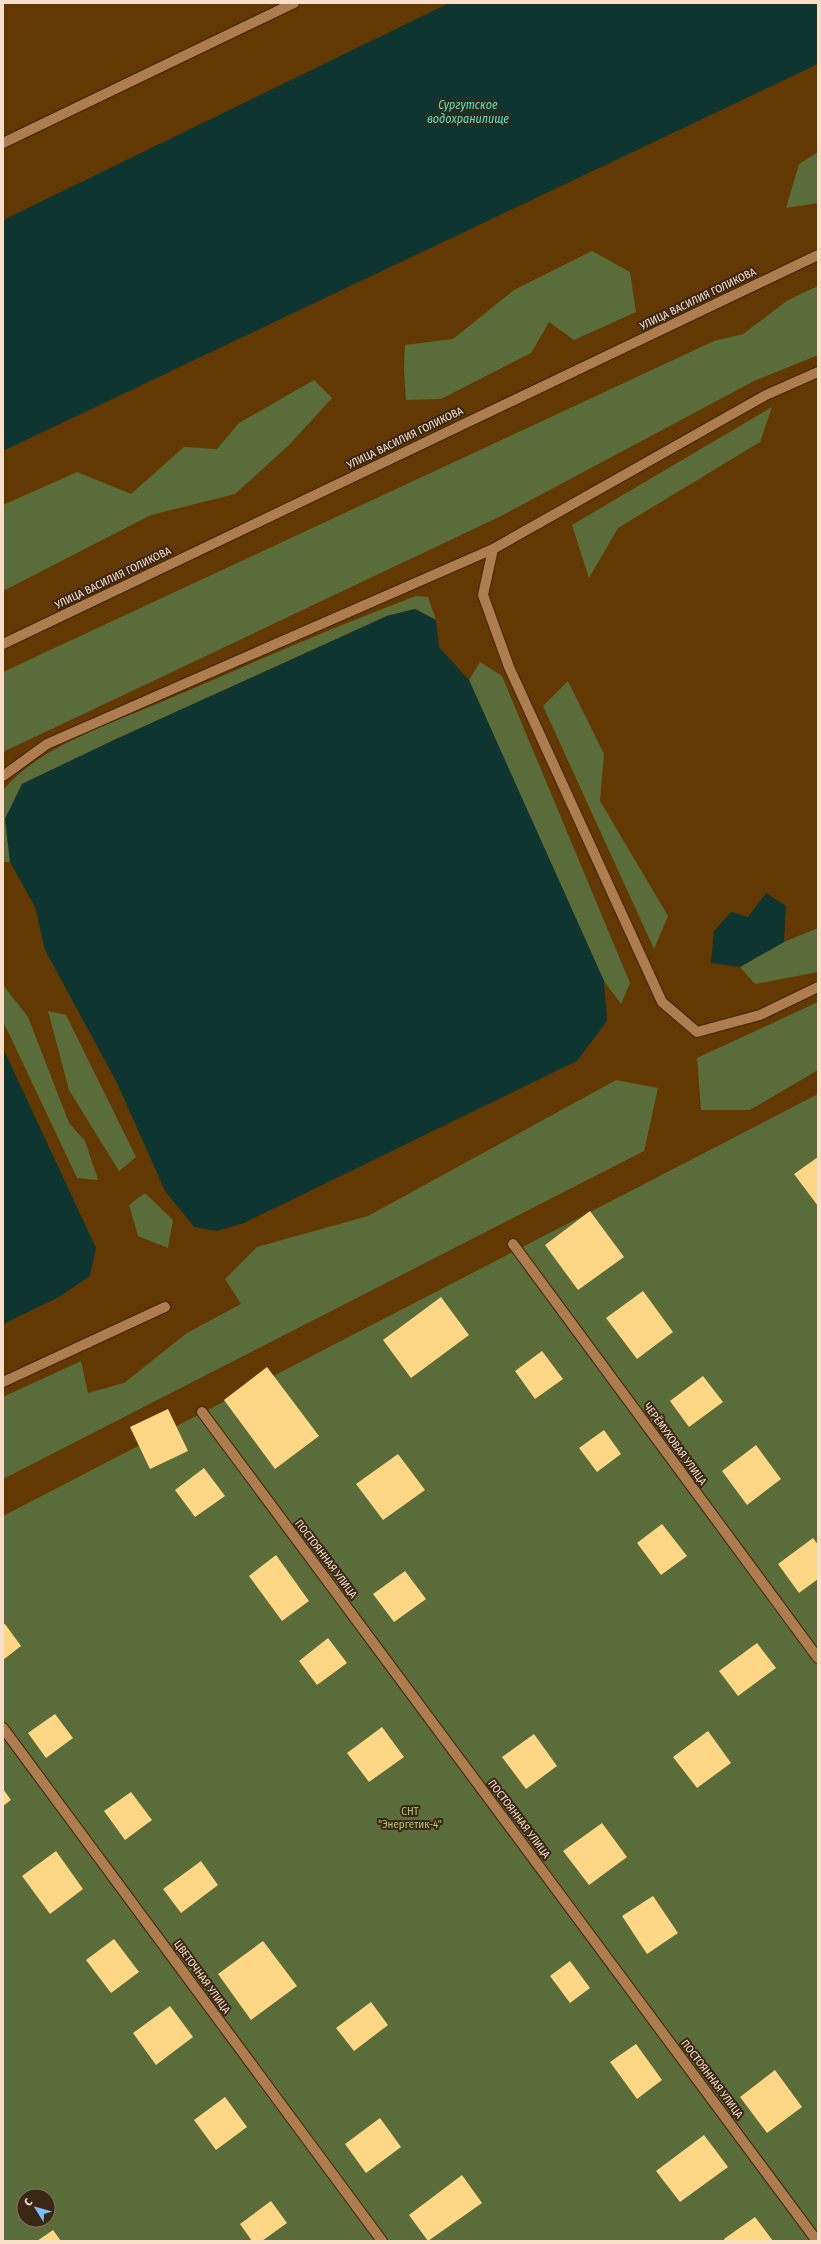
<svg xmlns="http://www.w3.org/2000/svg" width="821" height="2244" font-family="'Fira Sans Condensed',sans-serif">
<rect width="100%" height="100%" fill="#633903"/>
<path fill="#5b6c3b" fill-rule="evenodd" d="M818 152V203L786 208 799 164Z
M592 251 630 272 636 312 574 340 549 322 531 353 441 399 406 400 404 368 405 345 453 339 514 290Z
M818 286V355L754 381 499 517 3 752V672L714 341 743 334 788 300Z
M314 380 332 398 288 446 235 494 151 515 3 591V505L77 472 131 494 184 447 217 449 239 423Z
M772 407 760 442 618 528 589 578 572 525Z
M416 596 428 597 436 620 415 609 387 616 114 740 22 784 5 819 10 862H3V790C42 744 116 722 171 698 252 663 333 627 416 596Z
M480 662 502 676 630 983 621 1004 604 981 469 680Z
M568 681 604 754 600 801 668 916 654 949 543 706Z
M818 928V972L755 984 740 967 784 942Z
M3 985 28 1017 69 1123 85 1141 98 1180 77 1178 4 1023Z
M818 1002V1070L750 1110H701L697 1058Z
M48 1011 66 1015 136 1157 119 1171 69 1090Z
M616 1080 658 1088 644 1151 3 1479V1397L81 1361 88 1393 124 1383 187 1333 241 1304 225 1279 257 1247 368 1216Z
M818 1094V2241H3V1516ZM24 2196H48V2220H24Z
M145 1193 173 1220 168 1248 138 1236 129 1205Z"/>
<path fill="#0f3530" d="M449 3H818V64L3 451V220Z
M415 609 436 620 439 647 469 680 604 981 607 1021 577 1061 244 1223 217 1231 194 1227 165 1191 117 1083 45 950 35 907 10 862 5 819 22 784 114 740 387 616Z
M766 893 786 906 784 942 740 967 711 963 714 931 731 912 748 917Z
M3 1048 96 1248 90 1276 59 1297 3 1324Z"/>
<path fill="#fed786" d="M818 1157V1206L794 1174Z
M590 1211 624 1257 578 1290 545 1245Z
M643 1291 673 1332 637 1359 606 1318Z
M441 1297 469 1335 411 1378 383 1340Z
M542 1351 563 1379 535 1399 515 1371Z
M267 1367 319 1436 275 1469 224 1400Z
M703 1376 723 1402 689 1427 670 1401Z
M168 1409 188 1451 150 1469 130 1427Z
M604 1430 621 1454 597 1472 579 1448Z
M756 1445 781 1479 747 1505 722 1471Z
M398 1454 425 1490 383 1520 356 1484Z
M204 1468 225 1496 195 1517 175 1490Z
M662 1524 687 1556 661 1575 637 1543Z
M813 1538 818 1545V1579L799 1593 778 1564Z
M276 1555 309 1601 282 1621 249 1576Z
M405 1571 426 1599 394 1622 373 1594Z
M5 1624 21 1646 3 1660V1625Z
M328 1638 347 1663 317 1685 299 1661Z
M757 1643 776 1668 738 1696 719 1671Z
M55 1714 73 1738 46 1758 28 1733Z
M382 1727 404 1757 369 1782 347 1753Z
M708 1731 731 1763 697 1788 673 1757Z
M534 1734 557 1766 526 1789 502 1757Z
M3 1789 11 1800 3 1806Z
M131 1792 152 1820 125 1840 104 1811Z
M602 1823 627 1857 589 1885 563 1851Z
M56 1851 83 1889 50 1914 22 1876Z
M201 1861 218 1885 181 1913 163 1889Z
M653 1896 678 1933 647 1954 622 1916Z
M114 1939 139 1972 111 1993 86 1960Z
M263 1941 297 1986 251 2020 218 1974Z
M570 1961 590 1988 570 2003 550 1976Z
M371 2002 388 2025 354 2051 336 2028Z
M170 2006 193 2037 156 2065 133 2033Z
M636 2044 662 2080 637 2099 610 2062Z
M775 2070 802 2107 767 2133 740 2097Z
M225 2097 247 2127 216 2150 194 2120Z
M380 2118 401 2147 366 2173 345 2144Z
M704 2135 728 2167 680 2202 656 2171Z
M462 2175 482 2203 428 2241 409 2215Z
M271 2201 287 2223 262 2241H252L240 2224Z
M755 2217 773 2241H725L724 2239Z
M53 2230 61 2241H37Z"/>
<g fill="none" stroke-linecap="round" stroke-linejoin="round">
<g stroke="#412200" stroke-width="12">
<path id="service" d="M3 143 294 3
M493 549 483 595 509 667 662 1002 697 1032 760 1015 818 987
M3 776 47 744 493 549 766 395 818 372
M3 1382 165 1307"/>
</g>
<g stroke="#412200" stroke-width="12">
<path id="minor" d="M3 644 818 255
M513 1244 818 1658
M202 1412 817 2241
M3 1728 382 2241"/>
</g>
<use href="#service" stroke="#ad7d4f" stroke-width="10"/>
<use href="#minor" stroke="#ad7d4f" stroke-width="10"/>
</g>
<g text-anchor="middle" dominant-baseline="central" stroke-width="4" stroke-linejoin="round" paint-order="stroke">
<g font-size="11" fill="#f9dfc8" stroke="#3a2613">
<text transform="translate(698 299) rotate(-26)">УЛИЦА ВАСИЛИЯ ГОЛИКОВА</text>
<text transform="translate(405 438) rotate(-26)">УЛИЦА ВАСИЛИЯ ГОЛИКОВА</text>
<text transform="translate(113 578) rotate(-26)">УЛИЦА ВАСИЛИЯ ГОЛИКОВА</text>
<text transform="translate(675 1444) rotate(54)">ЧЕРЁМУХОВАЯ УЛИЦА</text>
<text transform="translate(326 1559) rotate(53)">ПОСТОЯННАЯ УЛИЦА</text>
<text transform="translate(519 1819) rotate(53)">ПОСТОЯННАЯ УЛИЦА</text>
<text transform="translate(202 1977) rotate(54)">ЦВЕТОЧНАЯ УЛИЦА</text>
<text transform="translate(712 2079) rotate(53)">ПОСТОЯННАЯ УЛИЦА</text>
</g>
<g font-size="11" fill="#accf65" stroke="#3a2613">
<text x="410" y="1811">СНТ<tspan x="410" dy="13">"Энергетик-4"</tspan></text>
</g>
<g font-size="12" font-style="italic" fill="#3cead8" stroke="#3a2613">
<text x="468" y="105">Сургутское<tspan x="468" dy="14">водохранилище</tspan></text>
</g>
</g>
<rect width="821" height="2244" fill="none" stroke="#f9dfc8" stroke-width="8"/>
<g transform="translate(36 2208) rotate(307)"><circle r="19" fill="#3a2613" stroke="#86705b"/>
<path d="M0-3L7 15L0 10L-7 15Z" fill="#79bff8"/>
<text y="-6" font-size="11" font-weight="bold" text-anchor="middle" fill="#f9dfc8">С</text>
</g>
</svg>
